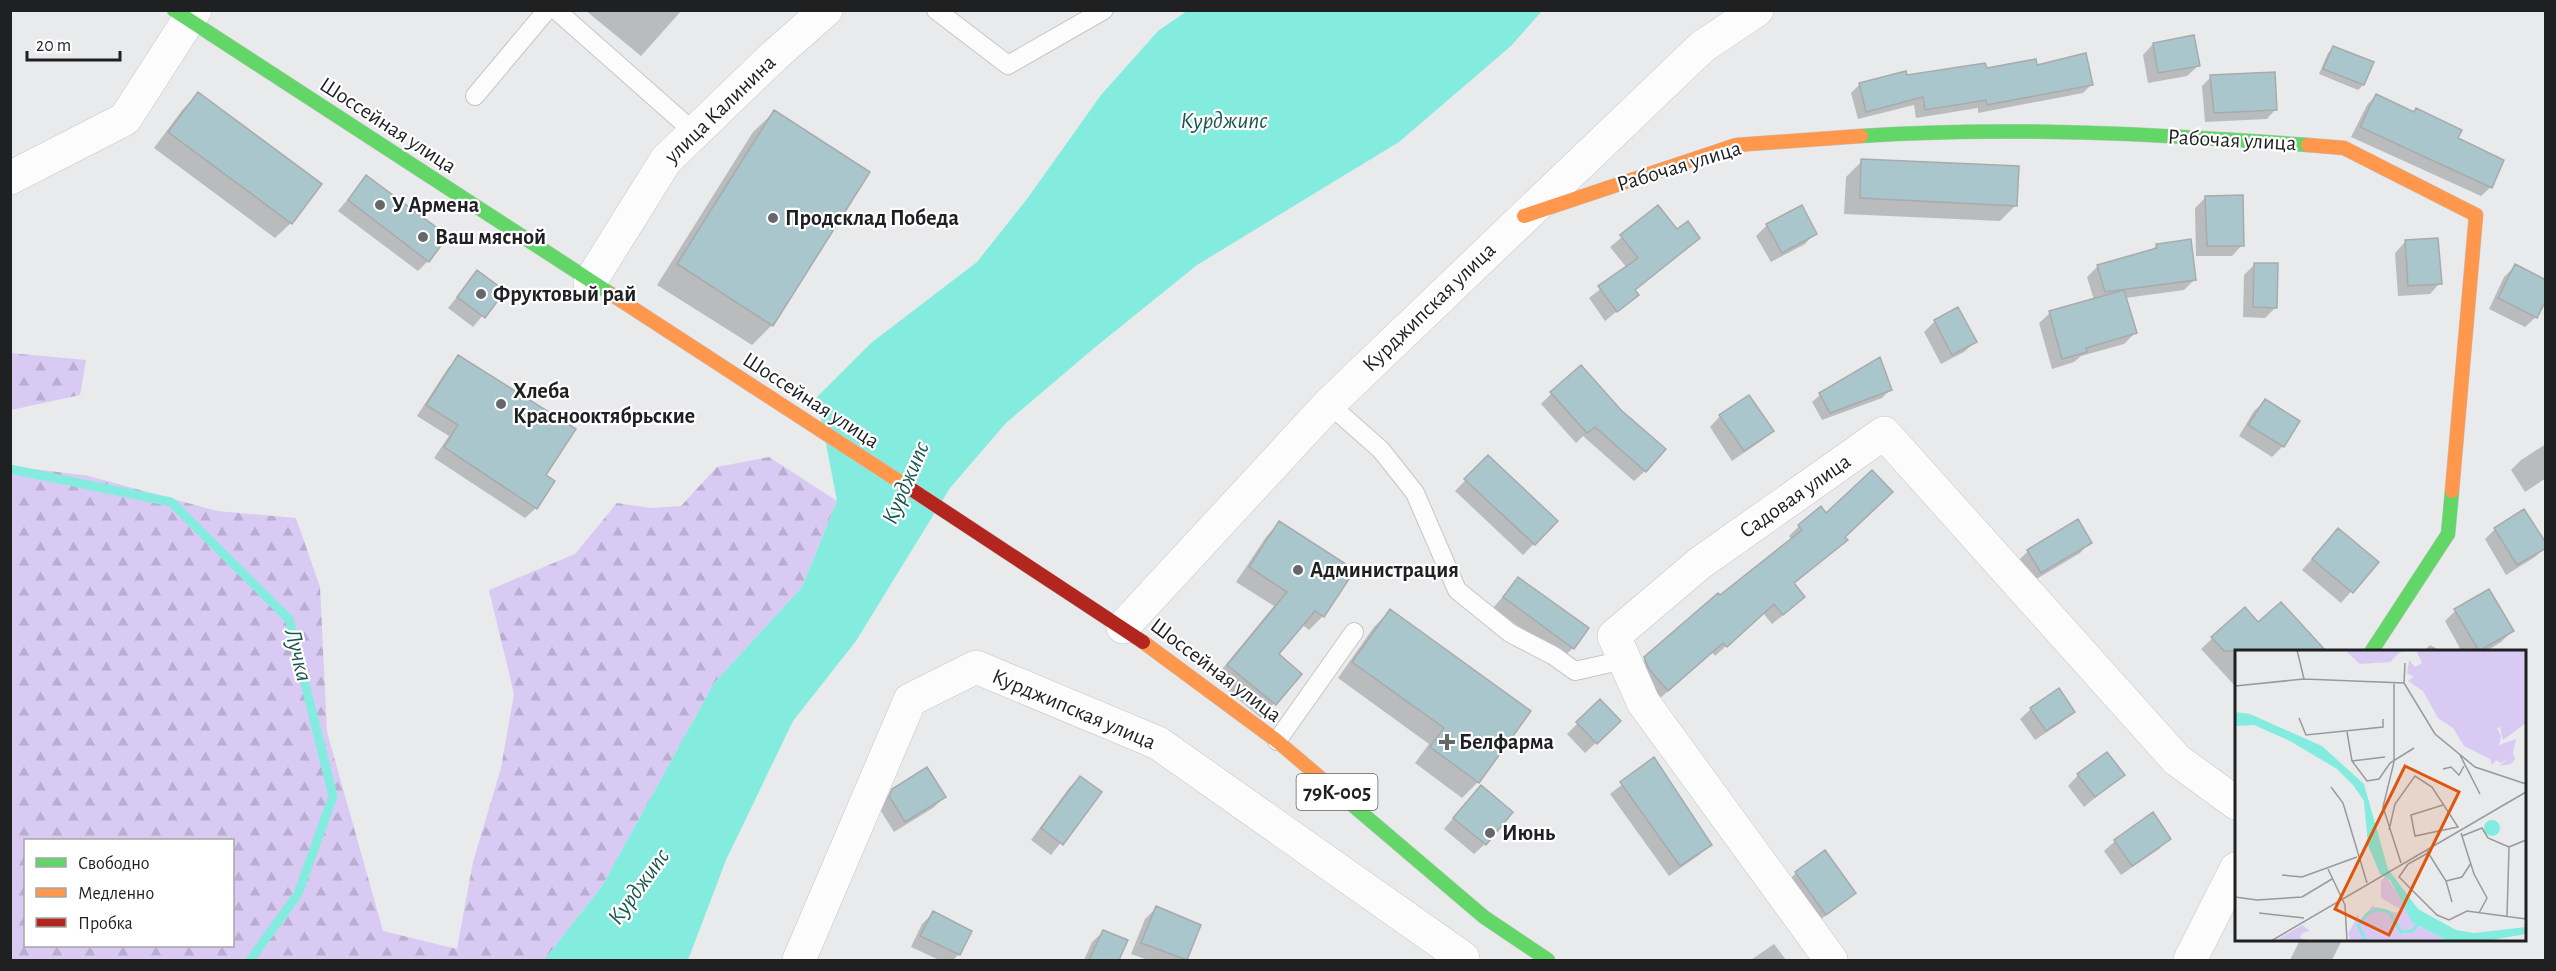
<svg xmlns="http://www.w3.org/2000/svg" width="2556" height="971" font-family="'Alegreya Sans',sans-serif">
<defs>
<pattern id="forest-firs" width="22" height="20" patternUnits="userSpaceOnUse" patternTransform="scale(1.5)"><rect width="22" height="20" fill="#d8caf3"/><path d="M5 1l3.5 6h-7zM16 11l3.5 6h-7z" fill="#b9add0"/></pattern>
</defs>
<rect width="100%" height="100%" fill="#e9eaec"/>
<path fill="url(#forest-firs)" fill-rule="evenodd" d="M10 353 86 360 80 395 11 410Z
M769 457 837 501 802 587 714 683 602 886 544 960H11V466L89 476 217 511 296 518 320 587 327 732 383 931 457 949 473 862 501 768 514 694 489 590 575 554 617 503 650 508 681 506 717 467ZM26 840H232V946H26Z"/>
<path fill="#84ecdf" d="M1187 11H1542L1511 46 1399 142 1197 265 1093 349 1006 423 950 488 856 641 793 721 726 860 688 960H544L602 886 714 683 802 587 837 501 817 397 871 343 977 262 1027 199 1101 95 1158 31Z"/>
<path fill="#0003" d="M585 10H682L641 56Z
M2153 44 2198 66 2187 76 2148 83 2143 55Z
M2333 48 2372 63 2363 85 2358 90 2319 74 2328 53Z
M2036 67 2092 84 2083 93 1978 113V108L1916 118 1914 105 1858 119 1851 93 1860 84 1906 77Z
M2211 77 2275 110 2267 119 2205 122 2202 86Z
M198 94 291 223 275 238 154 148 183 109Z
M2376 95 2456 138 2491 187 2481 196 2351 137 2367 105Z
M774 112 772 325 752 345 657 285 753 132Z
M1862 161 2016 205 2000 221 1844 214 1846 177Z
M366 177 428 261 418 271 338 211Z
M2206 197 2242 245 2232 256H2196L2195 208Z
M1658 207 1677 231 1698 238 1634 291 1637 295 1605 321 1589 298 1627 268 1610 247Z
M1767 225 1815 233 1805 244 1771 262 1756 236Z
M2405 242 2440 283 2430 294 2398 296 2395 253Z
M2157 245 2195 279 2184 290 2125 298 2135 333 2124 344 2081 356 2074 362 2052 369 2039 323 2050 313 2094 300 2087 277 2098 266 2151 251Z
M2255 264 2276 307 2265 318 2243 317 2244 275Z
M2515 266 2536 317 2525 327 2489 309 2504 277Z
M477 272 503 291 473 327 448 308Z
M1935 321 1975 342 1964 352 1941 364 1924 332Z
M459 357 544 475 536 508 525 518 434 458 449 436 417 416 448 368Z
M1879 360 1890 390 1882 398 1822 420 1812 402 1820 395Z
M1552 393 1620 411 1645 471 1634 481 1583 436 1576 443 1541 404Z
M2265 401 2283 446 2272 457 2239 436 2254 411Z
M1720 416 1772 431 1761 441 1732 461 1710 427Z
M2546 444V478L2525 492 2511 470 2521 460Z
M1488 457 1556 521 1523 555 1455 491Z
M1279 523 1323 616 1309 630 1301 624 1277 655 1300 674 1261 718 1214 679 1274 606 1236 582 1266 537Z
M1799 526 1844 537 1846 540 1793 585 1803 597 1792 608 1772 624 1763 613 1715 656 1712 652 1657 701 1634 669 1719 597 1792 540 1789 536Z
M2495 529 2546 546 2535 557 2506 575 2485 539Z
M2338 530 2377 562 2341 603 2302 570Z
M2090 542 2080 553 2030 583 2017 562 2028 551Z
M1518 579 1573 648 1562 658 1493 608Z
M2244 609 2258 624 2322 650 2236 652V687L2201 649Z
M1390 611 1478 782 1462 798 1415 763 1429 744 1338 678 1374 627Z
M2455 611 2512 631 2501 642 2485 652H2462L2445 621Z
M2430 645 2443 652H2423Z
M1600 701 1619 721 1585 753 1567 734Z
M2031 709 2073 711 2062 722 2035 740 2020 719Z
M1653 760 1710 844 1699 855 1669 876 1610 794Z
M2078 775H2123L2084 807 2068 786Z
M1080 777 1100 793 1051 855 1031 840 1069 788Z
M893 790 944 797 933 808 894 832 879 808 882 802Z
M1470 798 1485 844 1474 854 1444 829Z
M2169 838 2159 849 2121 875 2104 851 2115 841Z
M1796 873 1854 893 1815 924 1786 883Z
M1156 908 1199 926 1185 960H1148L1131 954 1145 919Z
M933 913 959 954 953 960H939L911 947 922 924Z
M1103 932 1126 941 1117 960H1084L1092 942Z
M2300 940H2342L2332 960H2290Z
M1774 944 1786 960H1751Z"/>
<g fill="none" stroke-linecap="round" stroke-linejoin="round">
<path stroke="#84ecdf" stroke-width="9" d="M10 469 171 502 289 619 333 796 298 894 250 960"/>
</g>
<path fill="#a8c6cc" stroke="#a9aaab" stroke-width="1.5" d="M2194 35 2200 66 2158 73 2153 43Z
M2333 46 2374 62 2364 85 2323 69Z
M2086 53 2093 85 1987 105 1986 100 1925 110 1923 97 1866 112 1859 83 1906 71 1907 75 1985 63 1987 68 2036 59 2037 65Z
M2275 72 2277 110 2214 113 2210 75Z
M198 92 322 184 292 224 168 132Z
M2376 94 2414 112 2416 108 2462 130 2458 138 2504 160 2492 188 2360 127Z
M774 110 870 172 773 326 677 264Z
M1861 159 2019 166 2017 206 1860 198Z
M366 175 448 236 429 262 348 200Z
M2243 195 2244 246H2207L2205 196Z
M1658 205 1677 229 1688 221 1700 238 1635 290 1639 295 1617 312 1598 286 1638 258 1620 235Z
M1802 205 1817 234 1782 253 1766 224Z
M2438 238 2442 284 2408 286 2405 240Z
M2191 239 2196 280 2105 292 2097 265 2157 248 2156 244Z
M2254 263H2278L2277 308 2253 307Z
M2515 264 2546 280V300L2537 318 2498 298Z
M477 270 505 291 485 318 457 297Z
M2124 290 2137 333 2086 348 2087 352 2062 359 2049 311Z
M1958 307 1977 342 1952 355 1934 320Z
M458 355 576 429 546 475 555 481 537 509 444 447 458 425 426 405Z
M1880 357 1892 390 1830 413 1819 393Z
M1581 365 1621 410 1666 449 1646 472 1595 427 1587 433 1550 392Z
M1749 395 1774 431 1744 451 1719 415Z
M2265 399 2300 421 2284 447 2248 425Z
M1488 455 1558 521 1535 545 1464 479Z
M1872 470 1893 492 1845 537 1848 540 1794 583 1805 597 1783 615 1774 604 1727 647 1723 643 1668 691 1649 669 1644 657 1718 593 1720 595 1802 530 1798 525 1821 506 1826 513Z
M2524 509 2546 543V548L2517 565 2494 528Z
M2078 519 2092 543 2041 573 2027 550Z
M1279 521 1355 570 1324 617 1315 611 1279 654 1302 674 1276 705 1227 665 1287 592 1249 567Z
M2338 528 2379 562 2353 593 2312 559Z
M1518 577 1589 628 1574 649 1503 597Z
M2489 589 2514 631 2479 651 2454 609Z
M2281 602 2326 651H2224L2211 637 2245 607 2258 622Z
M1390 609 1531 711 1479 783 1430 747 1444 728 1352 662Z
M2059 688 2075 712 2046 731 2030 708Z
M1600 699 1621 721 1597 744 1576 722Z
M2107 752 2125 775 2095 797 2077 774Z
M1654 757 1712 845 1680 866 1620 782Z
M927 767 946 797 905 822 889 796 892 789Z
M1080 776 1102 792 1063 845 1041 828Z
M1481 785 1513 812 1486 845 1453 818Z
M2153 812 2171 839 2132 866 2114 840Z
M1825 850 1856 893 1826 915 1795 872Z
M1156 906 1201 925 1187 960 1141 943Z
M933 911 972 931 960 955 920 936Z
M1103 930 1128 940 1119 960H1089Z"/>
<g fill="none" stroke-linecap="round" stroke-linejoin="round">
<g stroke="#c5c6c7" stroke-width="20">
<path id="lane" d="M556 10 694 132
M936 10 1008 65 1104 10
M475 96 547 10
M1329 404 1381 450 1415 493 1457 590 1510 633 1554 656 1575 671 1624 660
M1277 741 1354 632"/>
</g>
<g stroke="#c5c6c7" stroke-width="34">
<path id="street" d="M10 178 125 119 195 10
M590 282 666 160 774 56 826 10
M1123 627 1329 404 1702 47 1757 10
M799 960 910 700 976 667 1158 743 1463 958
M1831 960 1643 702 1614 636 1700 563 1884 433 2177 760 2236 803
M2190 960 2236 869"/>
</g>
<g stroke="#c5c6c7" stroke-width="15">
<path id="fast" d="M174 10 611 294
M1861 136C2010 126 2160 134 2308 145
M2371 652 2448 534 2452 491
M1350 803 1484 917 1548 960"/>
</g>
<g stroke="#c5c6c7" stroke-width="15">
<path id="slow" d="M2308 145 2344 148 2476 215 2452 491
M1524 216 1736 145 1861 136
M611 294 914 491
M1143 642 1277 741 1350 803"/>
</g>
<g stroke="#c5c6c7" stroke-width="15">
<path id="jam" d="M914 491 1143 642"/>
</g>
<use href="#lane" stroke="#fcfcfc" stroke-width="18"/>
<use href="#street" stroke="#fcfcfc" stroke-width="33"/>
<use href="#fast" stroke="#63d668" stroke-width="14"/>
<use href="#slow" stroke="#ff974d" stroke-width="14"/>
<use href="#jam" stroke="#b3261e" stroke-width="14"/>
</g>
<g fill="#666768" stroke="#fff" stroke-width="2">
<circle cx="380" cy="205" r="6"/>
<circle cx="773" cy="218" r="6"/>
<circle cx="423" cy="237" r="6"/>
<circle cx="481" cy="294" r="6"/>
<circle cx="501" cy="404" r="6"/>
<circle cx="1298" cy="570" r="6"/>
<path d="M1444 733h6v6h6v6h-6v6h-6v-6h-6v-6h6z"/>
<circle cx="1490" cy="833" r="6"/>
</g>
<g text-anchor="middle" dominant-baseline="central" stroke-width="4.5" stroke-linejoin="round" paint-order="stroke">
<rect fill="#fff" stroke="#626364" stroke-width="1.5" x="1296.5" y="774" width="81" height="36" rx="4.5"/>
<g font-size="21" font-weight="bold" fill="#1f2021">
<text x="1337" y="792">79К-005</text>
</g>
<g font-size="22" fill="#1f2021" stroke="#fff">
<text transform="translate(720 109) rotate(-44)">улица Калинина</text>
<text transform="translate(388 125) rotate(33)">Шоссейная улица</text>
<text transform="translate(2232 140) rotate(3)">Рабочая улица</text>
<text transform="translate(1679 166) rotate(-17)">Рабочая улица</text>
<text transform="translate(1429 307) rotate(-44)">Курджипская улица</text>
<text transform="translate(811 400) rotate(33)">Шоссейная улица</text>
<text transform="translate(1795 496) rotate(-35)">Садовая улица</text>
<text transform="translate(1216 670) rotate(37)">Шоссейная улица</text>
<text transform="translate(1074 709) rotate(23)">Курджипская улица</text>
</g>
<g font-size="22" font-weight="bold" fill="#1f2021" stroke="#fff" text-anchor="start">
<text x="392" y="205">У Армена</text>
<text x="785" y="218">Продсклад Победа</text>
<text x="435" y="237">Ваш мясной</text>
<text x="493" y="294">Фруктовый рай</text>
<text x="513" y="391">Хлеба<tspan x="513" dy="25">Краснооктябрьские</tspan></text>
<text x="1310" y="570">Администрация</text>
<text x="1459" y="742">Белфарма</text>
<text x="1502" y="833">Июнь</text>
</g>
<g font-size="24" font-style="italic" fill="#19574f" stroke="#fff">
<text x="1224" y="121">Курджипс</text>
<text transform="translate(906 483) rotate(-67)">Курджипс</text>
<text transform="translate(298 655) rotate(76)">Лучка</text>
<text transform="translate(639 887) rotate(-54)">Курджипс</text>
</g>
</g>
<g transform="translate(2235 650)">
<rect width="291" height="291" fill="#e9eaec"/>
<path d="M110 0H178L165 2 155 12 125 14ZM181 0H291V73L268 90 265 77 262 78 266 86 264 95 281 89 278 103 280 109 276 114 264 116 275 108 266 113 261 110 257 115 255 109 229 96 218 78 203 68 188 41 173 31 179 27 172 23 174 10 180 17 187 13ZM151 226 182 275 212 291H116L113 284 123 264 125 272 137 256 162 263 165 259 146 248V231ZM67 275 75 281 67 283 65 288 77 291H40Z" fill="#d8caf3"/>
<path d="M0 62 15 64 87 96 129 134 153 219 183 259 221 280 239 283 291 277V284L251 291H212L177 272 155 230 145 224 133 195 129 151 118 135 102 119 55 91 19 75 0 76ZM249 178a8 8 0 1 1 16 0a8 8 0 1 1-16 0Z" fill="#84ecdf"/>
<path fill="none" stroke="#84ecdf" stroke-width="3" d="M131 291 123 275 133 263 143 259 154 262 166 282 177 281 183 274"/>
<path fill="none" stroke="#98999b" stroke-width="1.5" d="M62 0 69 29M170 13 169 33 200 84 240 117 291 134M159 32V112L148 157 166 213M0 36 69 29 169 33M64 68 71 85 148 77V69M112 82 117 111 132 131 144 129 155 113 179 98M225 105 245 144M117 111 150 107M208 119 216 117 224 125 229 116M96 137 108 153 132 233M154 180 160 154 180 126 197 137 223 177 180 186 176 165 208 155M226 183 239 224 252 248 244 263M227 186 247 178 253 188 274 197 272 267M274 197 291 190M192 201 211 231 217 252M193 203 173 214 164 227 202 265 214 270 232 261 291 269M93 219 110 255 112 291M47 225 67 227 122 207M211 231 227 227 236 213M0 247 22 250 67 247 97 229M24 263 69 268M36 291 291 142"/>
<path fill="#de560d" fill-opacity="0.15" stroke="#de560d" stroke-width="3" d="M170 116 224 142 154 285 100 259Z"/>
<rect width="291" height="291" fill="none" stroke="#1f2021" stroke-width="3"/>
</g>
<rect width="2556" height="971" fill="none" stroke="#1f2021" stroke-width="24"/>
<rect x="24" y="839" width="210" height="108" fill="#ffffff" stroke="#a5a6a6" stroke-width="1.5"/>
<rect x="36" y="858" width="30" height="9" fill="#63d668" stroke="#a5a6a6" stroke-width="1.5"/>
<text x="78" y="869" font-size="18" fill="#1f2021">Свободно</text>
<rect x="36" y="888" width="30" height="9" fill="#ff974d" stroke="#a5a6a6" stroke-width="1.5"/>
<text x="78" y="899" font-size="18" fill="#1f2021">Медленно</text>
<rect x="36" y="918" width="30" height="9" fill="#b3261e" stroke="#a5a6a6" stroke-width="1.5"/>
<text x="78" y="929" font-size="18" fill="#1f2021">Пробка</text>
<path d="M27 51v9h93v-9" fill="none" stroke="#1f2021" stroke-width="3"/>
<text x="36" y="51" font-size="18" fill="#1f2021" stroke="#ffffff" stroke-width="4.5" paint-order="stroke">20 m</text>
</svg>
